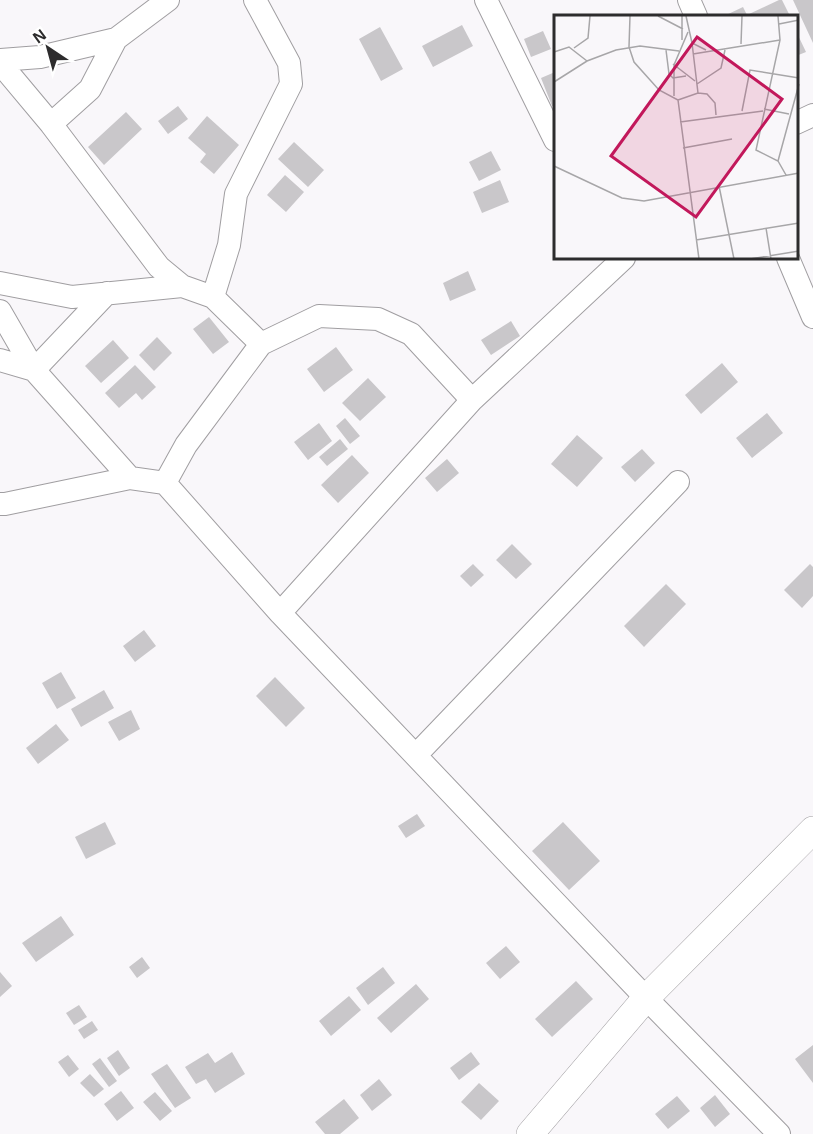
<svg xmlns="http://www.w3.org/2000/svg" width="813" height="1134" font-family="Arial,sans-serif">
<rect width="100%" height="100%" fill="#f9f7fa"/>
<path fill="#c9c7ca" d="M779 0H782L790 16H724L743 7 747 15Z
M793 0H813V43Z
M462 25 473 46 433 67 422 46Z
M380 27 403 69 381 81 359 39Z
M543 31 551 49 531 57 524 39Z
M796 31 806 52 796 56Z
M555 72V105L552 106 541 78Z
M178 106 188 119 168 134 158 121Z
M126 112 142 129 104 165 88 147Z
M207 116 239 145 214 174 200 162 206 154 188 138Z
M294 142 324 170 308 187 278 159Z
M491 151 501 170 479 181 469 162Z
M285 175 304 192 286 212 267 195Z
M500 180 509 202 482 213 473 192Z
M468 271 476 290 450 301 443 283Z
M209 317 229 342 213 354 193 329Z
M511 321 520 336 491 355 481 340Z
M157 337 172 353 154 371 139 355Z
M113 340 129 358 101 383 85 366Z
M336 347 353 370 324 392 307 369Z
M722 363 738 382 701 414 685 395Z
M135 365 156 387 142 400 136 393 119 408 105 393Z
M368 378 386 397 360 421 342 403Z
M767 413 783 433 752 458 736 438Z
M345 418 360 436 350 444 336 426Z
M319 423 332 441 308 460 294 442Z
M577 435 603 458 577 487 551 464Z
M340 439 348 449 327 466 319 457Z
M642 449 655 463 635 482 621 467Z
M352 455 369 473 338 503 321 485Z
M447 459 459 473 437 492 425 478Z
M512 544 532 564 516 579 496 560Z
M473 564 484 575 471 587 460 576Z
M810 564 813 567V596L802 608 784 590Z
M666 584 686 604 644 647 624 626Z
M144 630 156 646 135 662 123 646Z
M61 672 76 698 57 709 42 683Z
M275 677 305 708 286 727 256 696Z
M104 690 114 708 81 727 71 709Z
M131 710 140 729 119 741 108 722Z
M56 724 69 740 38 764 26 748Z
M417 814 425 826 406 838 398 826Z
M105 822 116 844 86 859 75 837Z
M563 822 600 861 569 890 532 851Z
M61 916 74 935 36 962 22 943Z
M506 946 520 962 500 979 486 963Z
M142 957 150 968 137 978 129 967Z
M383 967 395 983 368 1005 356 988Z
M0 972 12 986 0 997Z
M576 981 593 999 552 1037 535 1019Z
M416 984 429 999 391 1033 377 1018Z
M349 996 361 1010 331 1036 319 1021Z
M79 1005 87 1017 74 1025 66 1013Z
M92 1021 98 1030 84 1039 78 1030Z
M813 1045V1083L795 1059Z
M118 1050 130 1068 119 1076 107 1058Z
M232 1052 245 1074 215 1093 206 1079 196 1084 185 1067 208 1053 215 1063Z
M471 1052 480 1064 459 1080 450 1068Z
M68 1055 79 1069 69 1077 58 1062Z
M100 1058 117 1081 109 1087 92 1064Z
M167 1064 191 1098 175 1108 151 1074Z
M90 1074 104 1089 94 1097 80 1083Z
M379 1079 392 1095 372 1111 360 1095Z
M479 1083 499 1101 481 1120 461 1102Z
M121 1091 134 1108 117 1121 104 1104Z
M155 1092 172 1111 160 1121 143 1102Z
M715 1095 730 1114 715 1127 700 1108Z
M677 1096 690 1111 668 1129 655 1114Z
M344 1099 359 1118 340 1134H325L315 1122Z"/>
<g fill="none" stroke-linecap="round" stroke-linejoin="round">
<g stroke="#a09ea1" stroke-width="24">
<path id="minor" d="M486 0 555 140
M689 0 696 16
M0 60 40 57 116 39
M0 63 51 124 159 267 182 286 213 297 261 344
M796 123 813 115
M51 124 90 89 116 39 168 0
M788 258 813 317
M0 283 72 297 182 286
M213 297 229 245 236 194 291 84 289 63 255 0
M0 311 34 370 130 478
M0 360 34 370 107 293
M165 483 186 445 261 344 319 316 378 319 411 334 472 400
M0 504H5L130 478 165 483 280 613 646 998 779 1134
M280 613 472 400 624 258
M416 755 678 482"/>
</g>
<g stroke="#a09ea1" stroke-width="28">
<path id="tertiary" d="M530 1134 646 998 813 830"/>
</g>
<use href="#minor" stroke="#fff" stroke-width="22"/>
<use href="#tertiary" stroke="#fff" stroke-width="27"/>
</g>
<g transform="translate(554 15)">
<rect width="244" height="244" fill="#f9f7fa"/>
<path fill="none" stroke="#a7a6a8" stroke-width="1.5" d="M76 1 75 32 80 47 105 75 124 85 145 244M104 1 129 14M128 1V25M132 1 138 28 152 35M224 1 226 25 202 135 224 146 232 160M225 9 245 5M138 28 144 78M187 29 188 1M20 33 34 23 36 1M112 35 115 59 119 63 132 61M0 37 15 32 33 46M139 39 226 25M119 49 141 66M0 67 33 46 62 35 86 31 125 36M143 69 167 53 171 35M120 81V50L134 17M124 85 144 78 153 79 161 88 162 100M210 94 235 99M188 96 196 55 245 63M126 107 209 96M129 133 178 124M224 146 245 69M0 151 68 183 90 186 245 158M165 171 180 244M212 213 217 244M142 225 245 208M196 244 245 236"/>
<path fill="#c2185b" fill-opacity="0.15" stroke="#c2185b" stroke-width="3" d="M143 22 228 84 142 202 57 141Z"/>
<rect width="244" height="244" fill="none" stroke="#2d2c2d" stroke-width="3"/>
</g>
<g transform="translate(48 48) rotate(324)" stroke="#ffffff" stroke-width="4.5" paint-order="stroke">
<path d="M0-4.5L10 22L0 15L-10 22Z" fill="#2d2c2d"/>
<text y="-9" font-size="16" font-weight="bold" text-anchor="middle" fill="#2d2c2d">N</text>
</g>
</svg>
